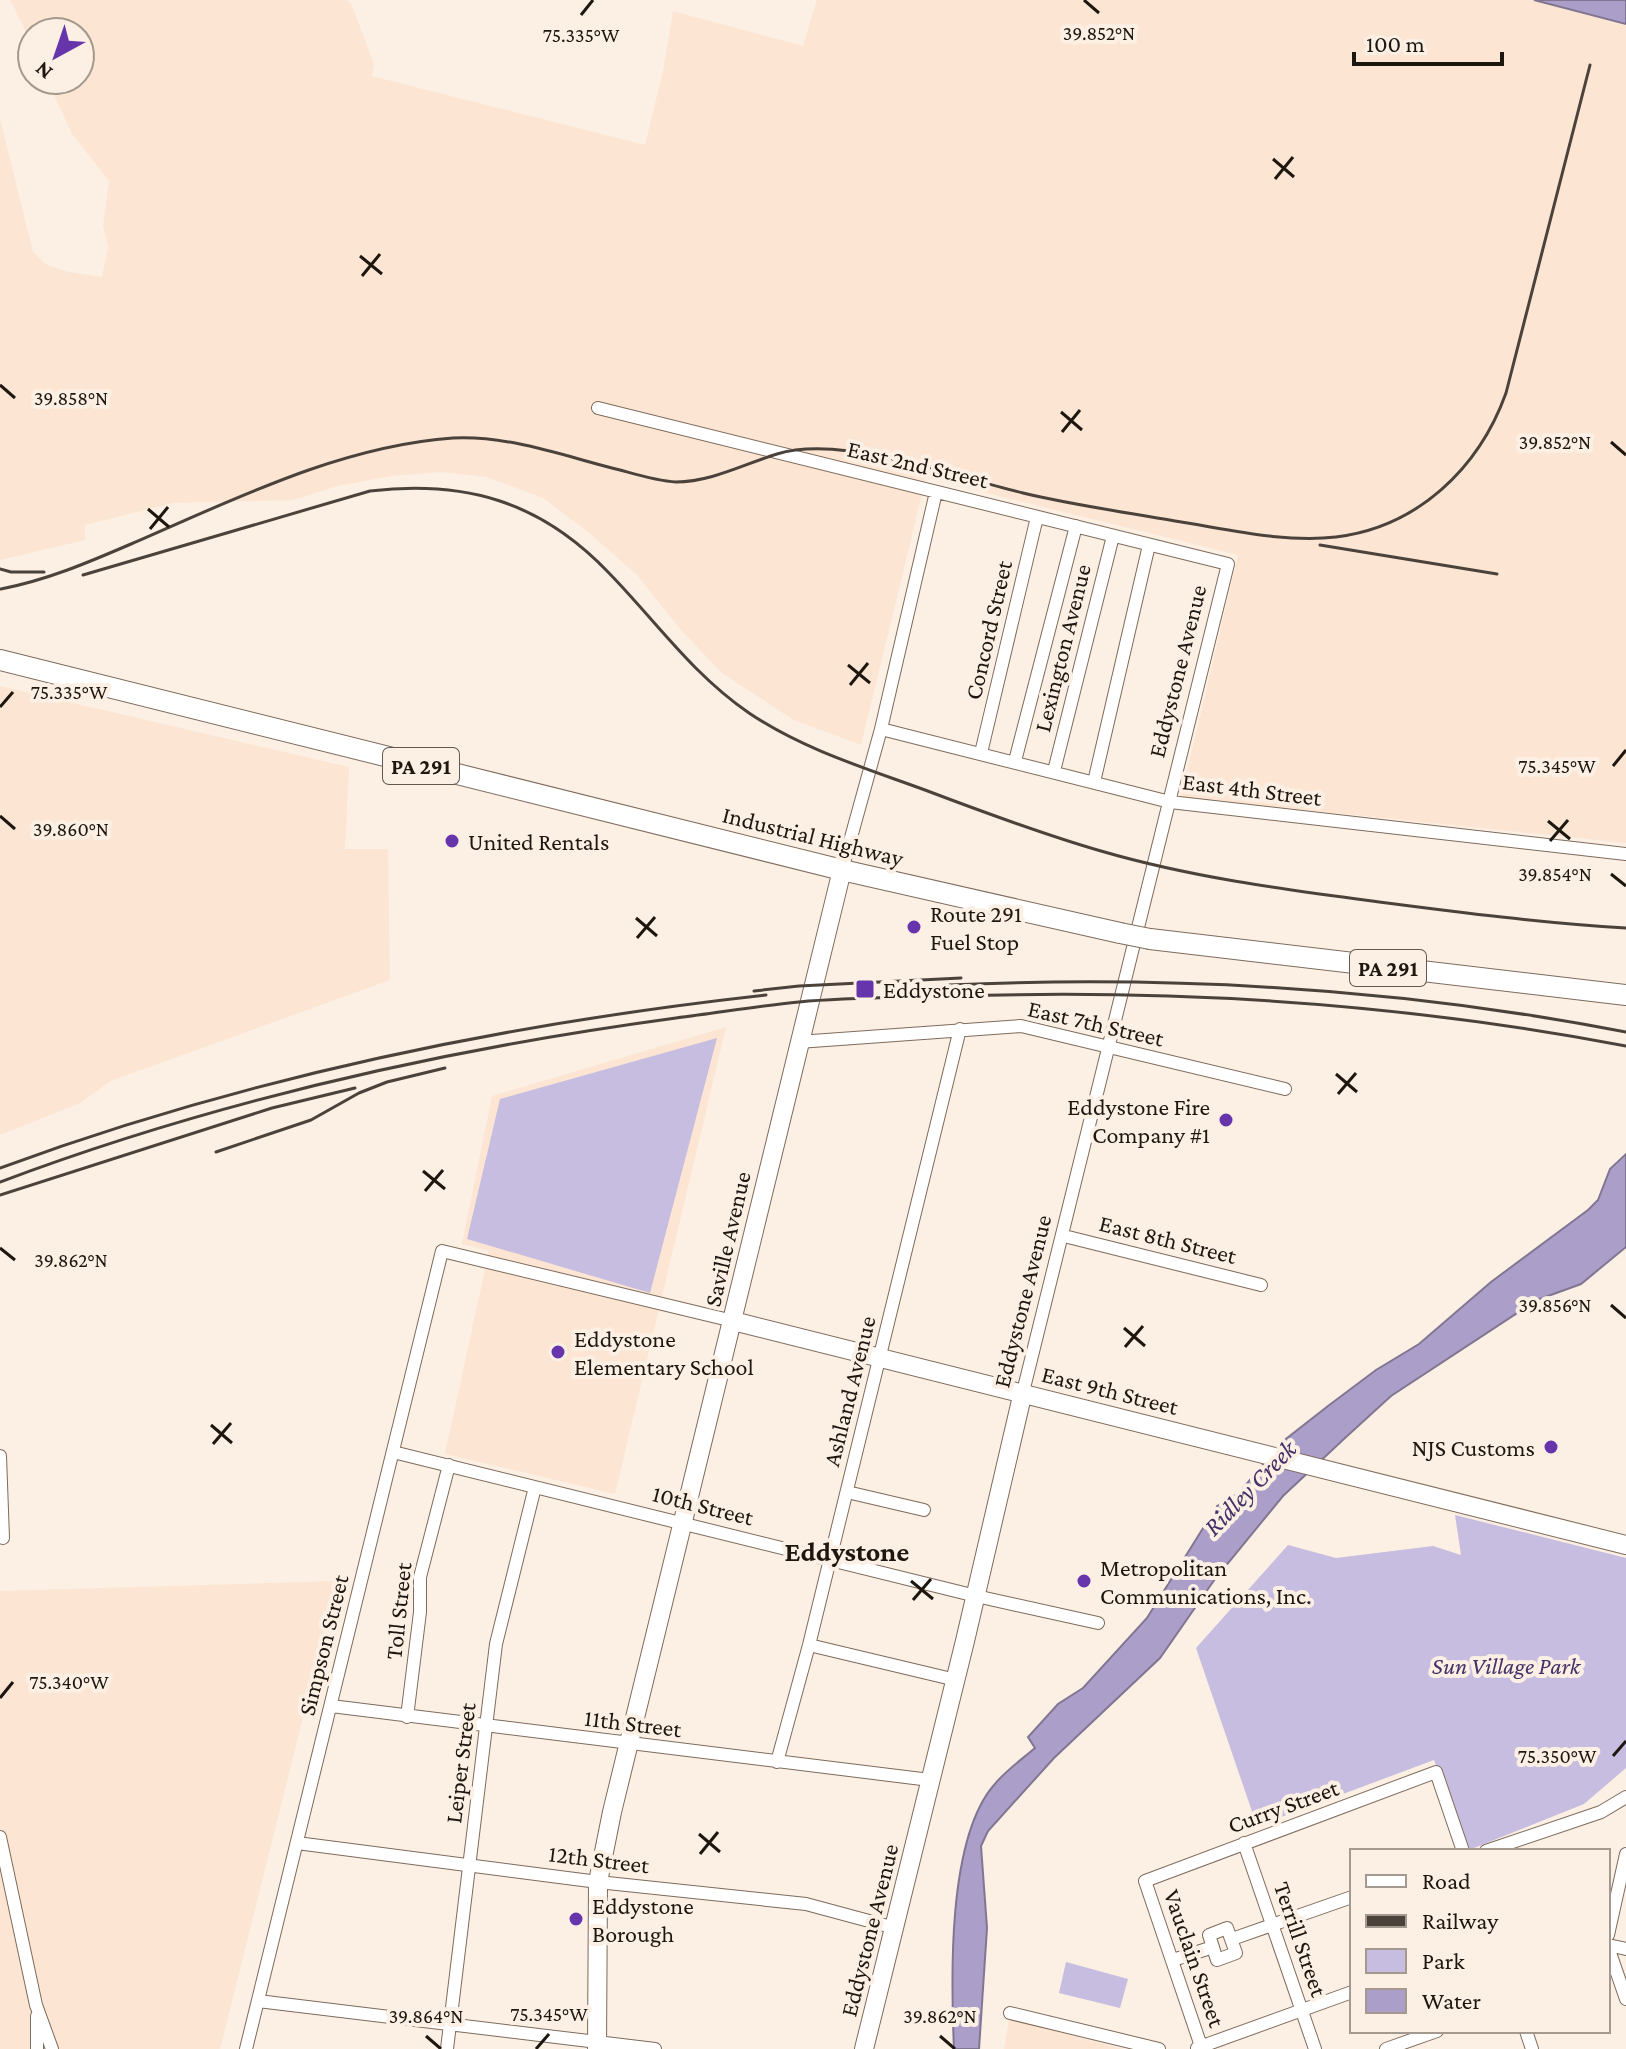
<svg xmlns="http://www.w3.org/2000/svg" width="1626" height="2049" font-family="'Crimson Pro',serif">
<rect width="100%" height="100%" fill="#fcefe4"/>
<path fill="#fce6d3" d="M10 0H347L351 3 374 64 372 76 645 145 663 71 673 11 803 46 817 0H1534L1626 24V843L1181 797 1238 555 926 478 861 745 792 719 722 673 680 629 637 575 588 532 543 498 486 477 441 472 392 476 338 486 293 500 173 503 85 525V540L0 560V119L33 252 45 264 68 272 102 277 108 247 103 226 109 181 72 134 47 80H80V32H32V44Z
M0 686 349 767 345 849H388L390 980 111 1081 80 1103 0 1135Z
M726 1027 615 1494 445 1454 489 1251 462 1244 492 1096Z
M337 1581 220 2049H0V1591Z
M1009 2019 1123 2049H1004Z"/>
<path fill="#c7bde0" d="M717 1038 650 1293 467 1239 500 1099Z
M1455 1515 1626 1558V1768L1584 1804 1469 1850 1434 1760 1257 1826 1196 1648 1288 1545 1336 1558 1433 1546 1461 1555Z
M1066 1962 1128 1979 1120 2008 1059 1993Z"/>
<path fill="#ab9fc9" stroke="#817692" stroke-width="2" d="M1534 0H1626V24Z
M1626 1154V1247L1581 1284 1537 1300 1391 1396 1345 1438 1283 1496 1215 1579 1160 1658 1054 1758 988 1831 981 1846 987 1928 979 2049H954C951 1980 947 1839 994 1785 1005 1771 1021 1760 1035 1748L1028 1737 1058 1704 1083 1688 1147 1618 1210 1517 1215 1518 1217 1506 1239 1493 1282 1442 1328 1406 1376 1370 1419 1344 1491 1282 1588 1210 1598 1200 1610 1169Z"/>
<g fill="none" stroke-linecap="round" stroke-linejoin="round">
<g stroke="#7e6b5b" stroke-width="14">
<path id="street" d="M598 408 1228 564 1023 1392
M881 729 1170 802 1626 854
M981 753 1037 517
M1015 761 1076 526
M1054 771 1113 536
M1094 782 1149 545
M842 870 881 729 936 492
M798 1042 1021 1026 1285 1089
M1064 1236 1261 1285
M393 1452 976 1596 1098 1623
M0 1456 3 1538
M847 1492 924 1510
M809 1645 956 1680
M331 1706 930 1780
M407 1717 420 1612V1577L449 1465
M777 1762 809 1645 960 1029
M0 1837 36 2005 52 2049
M297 1843 598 1882 806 1904 895 1928
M1244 1843 1315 2049
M1486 1851 1601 1812 1626 1797
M1227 1928 1236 1953 1217 1960 1209 1935Z
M1608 1935 1626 1854
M1232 1939 1352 1897
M1608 1945 1626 1949
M1608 1947 1626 1999
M1173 1960 1213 1947
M258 2001 655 2049
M1010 2013 1159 2049
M37 2016V2049
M1526 2031 1532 2049
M1197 2048 1352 1992
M246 2049 442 1251 733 1321
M447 2049 496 1644 535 1487
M1202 2049 1145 1881 1436 1772 1463 1851
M1386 2049 1437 2031"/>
</g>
<g stroke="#7e6b5b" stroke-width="20">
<path id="secondary" d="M733 1321 1626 1545
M597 2049 598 1882 612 1812 842 870
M864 2049 965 1641 1023 1392"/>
</g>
<g stroke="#7e6b5b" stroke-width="22">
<path id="primary" d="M0 660 842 870 1120 933
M1150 939 1626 995"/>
</g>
<use href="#street" stroke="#fff" stroke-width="12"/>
<use href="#secondary" stroke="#fff" stroke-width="18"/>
<use href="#primary" stroke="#fff" stroke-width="20"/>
<path stroke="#4b433b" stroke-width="3" d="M1320 545 1497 574
M0 569 11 572H44
M83 575 370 491C465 480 540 501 608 572 655 620 692 674 749 713 802 749 865 768 925 790 983 812 1042 834 1101 851 1190 877 1281 889 1372 901 1457 912 1541 923 1626 928
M1 589C47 580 87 563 131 544 233 500 340 446 453 438 509 435 567 457 620 470 638 475 657 481 676 482 711 482 744 464 777 454 800 447 825 448 849 451 908 459 966 479 1023 493 1073 505 1124 512 1175 521 1227 529 1283 543 1336 537 1418 527 1479 468 1506 393L1590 65
M949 985C1175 975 1404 989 1626 1032
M754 991 799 986 961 978
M216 1152 311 1120 359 1093 387 1082 445 1068
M0 1168C247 1077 504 1024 766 995
M0 1182C218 1100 446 1049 676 1018 717 1013 758 1006 799 1002 852 997 905 998 957 996 1180 989 1406 1004 1626 1046
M0 1195 272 1108 355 1088"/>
<g stroke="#7e6b5b" stroke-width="22" stroke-linecap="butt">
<path id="primary-bridge" d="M1120 933 1150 939"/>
</g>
<use href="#primary-bridge" stroke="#fff" stroke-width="20"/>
</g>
<path fill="none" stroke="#1e1710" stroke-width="3" d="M1084 0 1099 13M581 15 593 0M1273 159 1294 177M1275 179 1293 157M360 256 382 274M362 276 380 254M0 385 15 398M1061 412 1082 430M1062 432 1080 410M1611 442 1626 455M148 509 169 527M150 529 168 507M848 665 870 683M850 685 868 663M0 707 13 692M1613 766 1626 750M0 816 15 829M1548 821 1570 839M1550 841 1568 820M1611 874 1626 886M636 918 657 936M637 938 655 917M1336 1074 1357 1092M1338 1094 1356 1073M423 1171 445 1189M425 1191 443 1170M0 1248 15 1260M1611 1305 1626 1318M1124 1328 1145 1346M1125 1347 1143 1326M211 1425 232 1443M213 1444 231 1423M911 1581 933 1599M913 1600 931 1579M0 1698 13 1682M1613 1756 1626 1741M699 1834 720 1852M700 1854 718 1832M426 2036 441 2049M940 2036 955 2049M536 2049 549 2034"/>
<g fill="#6634ab" stroke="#fcefe4" stroke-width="3">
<circle cx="452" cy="841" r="8"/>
<circle cx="914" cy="927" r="8"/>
<rect x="855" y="979" width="20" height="20" rx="4"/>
<circle cx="1226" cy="1120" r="8"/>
<circle cx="558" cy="1352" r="8"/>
<circle cx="1551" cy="1447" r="8"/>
<circle cx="1084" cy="1581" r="8"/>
<circle cx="576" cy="1919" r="8"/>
</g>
<g text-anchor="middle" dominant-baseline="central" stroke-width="8" stroke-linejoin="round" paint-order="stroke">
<g fill="#fcefe4" stroke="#615850" stroke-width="2">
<rect x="383" y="748" width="76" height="36" rx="6"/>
<rect x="1350" y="950" width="76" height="36" rx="6"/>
</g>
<g font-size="22" font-weight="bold" fill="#1e1710">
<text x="421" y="766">PA 291</text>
<text x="1388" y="968">PA 291</text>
</g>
<g font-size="24" fill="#1e1710" stroke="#fcefe4">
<text transform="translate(918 464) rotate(13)">East 2nd Street</text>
<text transform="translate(988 630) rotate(-77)">Concord Street</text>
<text transform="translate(1062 648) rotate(-76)">Lexington Avenue</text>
<text transform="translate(1177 671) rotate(-76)">Eddystone Avenue</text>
<text transform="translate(1252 789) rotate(7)">East 4th Street</text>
<text transform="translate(813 836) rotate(14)">Industrial Highway</text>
<text transform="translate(1096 1023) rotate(13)">East 7th Street</text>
<text transform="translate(727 1239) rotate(-77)">Saville Avenue</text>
<text transform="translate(1168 1239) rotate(14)">East 8th Street</text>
<text transform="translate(1022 1301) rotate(-76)">Eddystone Avenue</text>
<text transform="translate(1110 1390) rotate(14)">East 9th Street</text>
<text transform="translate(849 1391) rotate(-76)">Ashland Avenue</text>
<text transform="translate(703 1505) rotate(14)">10th Street</text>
<text transform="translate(398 1611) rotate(-84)">Toll Street</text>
<text transform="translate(323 1645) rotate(-76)">Simpson Street</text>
<text transform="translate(633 1723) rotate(7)">11th Street</text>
<text transform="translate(460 1763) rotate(-83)">Leiper Street</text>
<text transform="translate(1283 1806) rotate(-20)">Curry Street</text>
<text transform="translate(599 1859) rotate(7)">12th Street</text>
<text transform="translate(869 1930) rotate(-76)">Eddystone Avenue</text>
<text transform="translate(1301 1939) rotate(71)">Terrill Street</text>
<text transform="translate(1195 1958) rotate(71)">Vauclain Street</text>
</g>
<g font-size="24" fill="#1e1710" stroke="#fcefe4" text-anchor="start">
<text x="468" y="841">United Rentals</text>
<text x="930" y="913">Route 291<tspan x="930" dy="28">Fuel Stop</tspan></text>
<text x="883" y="989">Eddystone</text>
<text x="1210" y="1106" text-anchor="end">Eddystone Fire<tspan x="1210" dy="28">Company #1</tspan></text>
<text x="574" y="1338">Eddystone<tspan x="574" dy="28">Elementary School</tspan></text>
<text x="1535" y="1447" text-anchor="end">NJS Customs</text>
<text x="1100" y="1567">Metropolitan<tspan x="1100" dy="28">Communications, Inc.</tspan></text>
<text x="592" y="1905">Eddystone<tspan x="592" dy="28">Borough</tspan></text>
</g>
<g font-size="24" font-style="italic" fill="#443167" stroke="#fcefe4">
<text x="1506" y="1665">Sun Village Park</text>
</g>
<g font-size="26" font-style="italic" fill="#432f65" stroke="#fcefe4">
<text transform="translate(1250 1488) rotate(-46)">Ridley Creek</text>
</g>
<g font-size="28" font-weight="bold" fill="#1e1710" stroke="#fcefe4">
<text x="847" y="1551">Eddystone</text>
</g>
</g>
<g font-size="20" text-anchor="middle" fill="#1e1710" stroke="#fcefe4" stroke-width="8" stroke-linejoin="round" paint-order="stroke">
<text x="1099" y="40">39.852°N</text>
<text x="581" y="42">75.335°W</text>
<text x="71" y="405">39.858°N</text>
<text x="1555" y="449">39.852°N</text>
<text x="69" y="699">75.335°W</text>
<text x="1557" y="773">75.345°W</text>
<text x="71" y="836">39.860°N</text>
<text x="1555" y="881">39.854°N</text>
<text x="71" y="1267">39.862°N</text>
<text x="1555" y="1312">39.856°N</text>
<text x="69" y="1689">75.340°W</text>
<text x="1557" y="1763">75.350°W</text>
<text x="549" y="2021">75.345°W</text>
<text x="426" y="2023">39.864°N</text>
<text x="940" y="2023">39.862°N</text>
</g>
<rect x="1350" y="1849" width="260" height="184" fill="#fcefe4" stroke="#a3998f" stroke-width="2"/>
<rect x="1366" y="1875" width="40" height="12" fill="#ffffff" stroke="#a3998f" stroke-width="2"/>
<text x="1422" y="1889" font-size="24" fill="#1e1710">Road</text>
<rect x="1366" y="1915" width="40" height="12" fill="#4b433b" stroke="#a3998f" stroke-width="2"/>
<text x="1422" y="1929" font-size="24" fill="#1e1710">Railway</text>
<rect x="1366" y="1949" width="40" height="24" fill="#c7bde0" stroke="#a3998f" stroke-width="2"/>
<text x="1422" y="1969" font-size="24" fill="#1e1710">Park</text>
<rect x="1366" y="1989" width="40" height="24" fill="#ab9fc9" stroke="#a3998f" stroke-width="2"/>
<text x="1422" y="2009" font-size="24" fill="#1e1710">Water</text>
<g transform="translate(56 56) rotate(220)"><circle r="38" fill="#fcefe4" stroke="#a3998f" stroke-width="2"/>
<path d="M0-6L14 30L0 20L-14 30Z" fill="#6634ab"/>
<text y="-12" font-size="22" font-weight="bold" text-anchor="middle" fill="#1e1710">N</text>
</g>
<path d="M1354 52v12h148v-12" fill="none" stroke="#1e1710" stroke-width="4"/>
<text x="1366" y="52" font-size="24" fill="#1e1710" stroke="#fcefe4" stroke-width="6" paint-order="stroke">100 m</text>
</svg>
